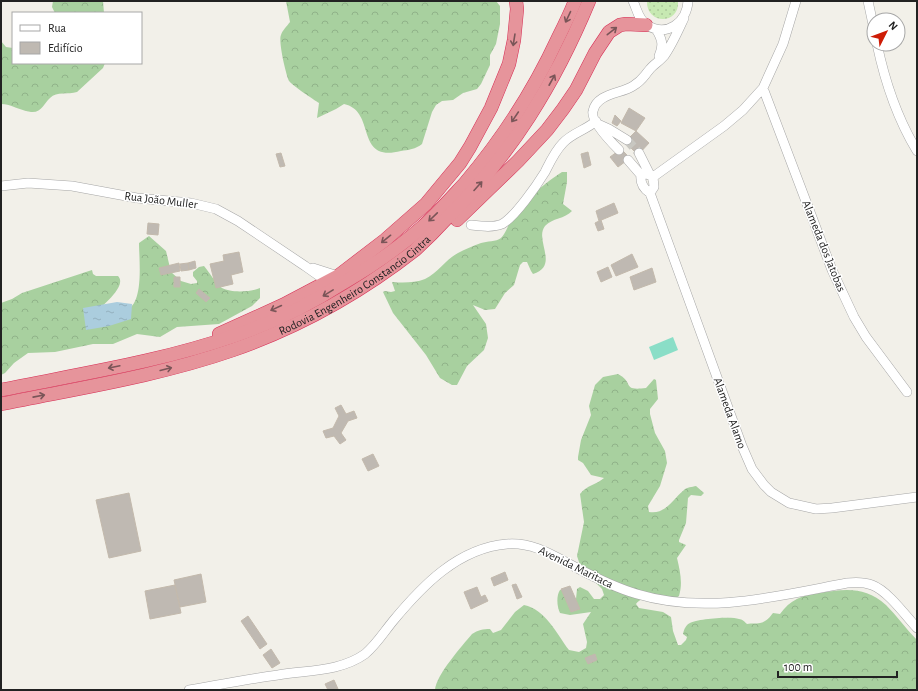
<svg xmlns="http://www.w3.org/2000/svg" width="918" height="691" font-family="'Alegreya Sans',sans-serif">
<defs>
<pattern id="grass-dots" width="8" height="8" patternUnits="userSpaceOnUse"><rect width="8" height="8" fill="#c7e9b2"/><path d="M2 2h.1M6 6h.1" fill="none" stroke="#abc899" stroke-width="1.8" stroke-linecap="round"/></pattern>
<pattern id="forest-crowns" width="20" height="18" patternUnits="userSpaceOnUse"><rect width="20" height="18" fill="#a8d09f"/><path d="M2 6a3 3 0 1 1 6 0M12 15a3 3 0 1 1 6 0" fill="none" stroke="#90b289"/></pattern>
<pattern id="water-ripples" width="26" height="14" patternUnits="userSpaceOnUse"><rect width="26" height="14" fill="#abcdde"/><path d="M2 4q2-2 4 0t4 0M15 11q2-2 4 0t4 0" fill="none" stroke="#93b0be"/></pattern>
</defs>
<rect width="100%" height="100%" fill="#f2f0e9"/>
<path fill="url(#grass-dots)" d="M647 1H678C680 25 646 25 647 1Z"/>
<path fill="url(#forest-crowns)" d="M53 1H103L104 13H55L52 7Z
M286 1H496L500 6V24L496 44 490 55V65L481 84 477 89 463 93 453 100 442 101 436 105 432 112 422 144C416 149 408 150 401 151 354 163 377 111 344 104L336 109 317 118 319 103C314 100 292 85 289 81 286 75 278 41 281 35 282 31 287 26 290 22Z
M1 41 6 47 13 48V63H105L103 68 77 92C68 95 57 91 50 98 44 103 42 113 31 112 21 111 11 104 1 104Z
M562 172H567V182L563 204 572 211C565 219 552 218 545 226 534 240 560 266 533 274L531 271 527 262H523L520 265 514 285 505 293 495 309 485 310 473 305 486 324 488 338 484 350 467 366 457 385H452L440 378 426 355 393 313 383 292 385 291 391 292 395 291 392 282C402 283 415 283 425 279 438 273 446 259 458 253 465 249 473 246 481 243 487 241 496 242 501 238 507 232 508 224 513 217 523 201 546 182 562 172Z
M149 236 166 251 171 272 181 281 191 284 197 283V281L193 276V272L199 267 204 266C209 272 217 285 222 288 231 293 251 292 260 288V298L252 306 219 324 177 327 160 337 137 334 113 344H93L55 352 28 353 14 363 5 373 1 375V303L12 299 22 293 92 270 93 274 96 276H118C128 286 101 307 93 314 101 313 121 312 128 309 144 301 139 258 139 243Z
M618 374C635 383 621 391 646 388L654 379 656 380 658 399 650 409V414L655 433 665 451 667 463 660 486 648 506 649 512C665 515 673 499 684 490 687 487 692 487 696 486L704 493 701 496 691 495 688 498 686 523 679 540V542L686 545 677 558C680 571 683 583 679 596 676 598 673 600 670 600 658 601 645 593 636 604L639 608 663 612 671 617 673 631 678 645H681L686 640 687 637 683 634C684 629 686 625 690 623 697 619 731 616 739 619 742 619 745 622 747 624 752 623 756 624 760 623 766 622 770 617 773 613L780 614C790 600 802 595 819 593 845 589 865 586 886 605 897 616 906 629 917 640V690H435C436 675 462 646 472 634 478 630 483 629 490 629L493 633 501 630 515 612 524 605C545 609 557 634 569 650L579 652 586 648 587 642 583 624 591 612 570 615 560 613C557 607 556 596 560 590H562L573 602 576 599 577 589 580 587 588 591 594 599H600L604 595 602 589 581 568 577 556 584 522 580 494C587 485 596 485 604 478L591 475 583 463 578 460V457L581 440 591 415 589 406 595 385 603 377Z"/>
<path fill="#8adec7" d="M673 337 678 350 654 360 649 347Z"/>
<path fill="url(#water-ripples)" d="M117 302 132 304 131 319 109 326 86 330 83 308Z"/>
<path fill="#bfb9b2" stroke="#c3b9ac" d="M629 108 645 118 636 131 621 123Z
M615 115 621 121 617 126 612 123Z
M636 131 649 143 638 155 625 142Z
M621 149 630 158 618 167 610 157Z
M588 152 591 165 584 168 581 154Z
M281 153 285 166 280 167 276 154Z
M614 203 618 213 599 221 596 211Z
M601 220 604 229 598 231 595 223Z
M148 223 159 224 158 235 147 234Z
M239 252 243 272 231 275 233 284 216 288 210 264 224 261 223 255Z
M632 254 638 267 616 276 611 265Z
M195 261 196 268 189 270 188 263Z
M179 263 180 271 161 275 159 268Z
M188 263 189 270 181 271 180 264Z
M608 267 612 277 601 282 597 272Z
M652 268 656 282 634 290 630 277Z
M174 277H180V287H174Z
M199 289 210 298 206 302 196 293Z
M341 405 346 414 354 411 357 418 348 421 341 433 346 440 340 444 334 436 326 438 323 431 333 428 339 416 335 408Z
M373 454 379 466 368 471 362 459Z
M129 493 141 551 109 558 96 500Z
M505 572 508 580 494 586 491 578Z
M201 574 206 602 180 607 174 580Z
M516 584 522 597 517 599 512 585Z
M175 585 181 613 150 619 145 591Z
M570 586 580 609 571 612 561 589Z
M477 587 481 597 485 595 488 601 471 609 464 592Z
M248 616 267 644 260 649 241 621Z
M271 649 280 663 272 668 263 655Z
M595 654 597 660 588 664 585 658Z
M334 680 338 689 328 690 325 684Z"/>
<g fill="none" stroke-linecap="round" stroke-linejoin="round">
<path stroke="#c8c7c1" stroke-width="9" stroke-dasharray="9 4.5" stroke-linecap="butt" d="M627 140 639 153"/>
<g stroke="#a6a6a6" stroke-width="10">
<path id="minor" d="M633 1C637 9 638 19 647 25 667 38 687 22 688 1
M868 1 874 29
M656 29C662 39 664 45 659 56
M877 44C885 82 897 118 917 151
M763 88 832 270 854 317 866 337 907 392
M598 124 609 129 627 140
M619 150C612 143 590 121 593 111 597 93 621 94 633 86 643 80 643 77 650 69 654 64 660 61 664 56 672 45 678 31 684 18
M639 153 650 175
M628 160 641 175C640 183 644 189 650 193L742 446 752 469 764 485 771 492 789 503 816 509 832 508 917 497
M641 175 647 174 653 177 654 187 650 193
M653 177 724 126 743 110 763 88 783 44 796 1
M1 186 28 183 72 186 137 198 191 203 216 209 238 221 305 266 322 278 323 284
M471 225C480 226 493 228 502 224 515 217 537 185 545 172 550 162 555 151 563 143 572 133 586 130 596 121
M313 268 338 276
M189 690C218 685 248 679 278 675 306 670 340 672 365 654 376 645 384 632 393 621 422 586 458 548 507 544 534 542 554 556 577 568 596 578 616 588 637 594 706 615 778 596 847 583 856 582 864 582 872 585 888 591 905 615 917 628"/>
</g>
<g stroke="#d72f56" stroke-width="14">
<g id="highway">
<path d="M457 220 518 161 547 130 563 109 576 90 595 53 609 32 620 25 626 24 646 25"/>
<path d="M219 334 283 305 338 276 385 240 426 204 460 163 470 147 491 108 509 64 514 40 517 9 516 1"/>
<path d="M1 390C79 374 159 362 234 336 273 323 309 305 343 283 371 267 397 249 421 228 437 214 451 198 465 183 504 137 533 92 558 38 564 26 570 14 575 1"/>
<path id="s1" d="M1 404C79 388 158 376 233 350 299 327 360 293 415 250 426 240 437 229 447 218 511 155 555 83 589 1"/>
</g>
</g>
<use href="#minor" stroke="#fff" stroke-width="9"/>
<use href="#highway" stroke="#e6949b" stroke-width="13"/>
</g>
<defs><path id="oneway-shaft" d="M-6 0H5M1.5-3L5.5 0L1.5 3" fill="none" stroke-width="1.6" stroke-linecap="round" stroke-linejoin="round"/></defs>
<g stroke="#7a5558">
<use href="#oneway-shaft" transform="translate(568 17) rotate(115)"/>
<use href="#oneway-shaft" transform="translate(612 31) rotate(-38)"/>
<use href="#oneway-shaft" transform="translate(514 40) rotate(99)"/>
<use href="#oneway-shaft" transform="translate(552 80) rotate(-61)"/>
<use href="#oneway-shaft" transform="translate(515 117) rotate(124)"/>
<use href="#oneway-shaft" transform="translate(478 186) rotate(-48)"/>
<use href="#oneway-shaft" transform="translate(433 217) rotate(136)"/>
<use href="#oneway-shaft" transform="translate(386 239) rotate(141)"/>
<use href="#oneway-shaft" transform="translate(328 293) rotate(149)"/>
<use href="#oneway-shaft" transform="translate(276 308) rotate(155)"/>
<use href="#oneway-shaft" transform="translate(114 367) rotate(168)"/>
<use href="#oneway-shaft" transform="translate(166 369) rotate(-14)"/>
<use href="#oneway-shaft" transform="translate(39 396) rotate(-11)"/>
</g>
<g text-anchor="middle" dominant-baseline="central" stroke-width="3" stroke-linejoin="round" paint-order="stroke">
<g font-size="12" fill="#222" stroke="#fff">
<text transform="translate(161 200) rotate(7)">Rua João Muller</text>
<text transform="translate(824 246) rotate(68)">Alameda dos Jatobas</text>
<text stroke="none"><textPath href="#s1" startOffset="377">Rodovia Engenheiro Constancio Cintra</textPath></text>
<text transform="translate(730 413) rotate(70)">Alameda Alamo</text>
<text transform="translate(576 567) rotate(26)">Avenida Maritaca</text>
</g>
</g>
<rect width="918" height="691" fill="none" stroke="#222222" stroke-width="4"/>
<rect x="12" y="12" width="130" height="52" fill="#ffffff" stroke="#a7a7a7"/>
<rect x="20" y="25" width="20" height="6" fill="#ffffff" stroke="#a7a7a7"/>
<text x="48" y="32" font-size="12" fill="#222222">Rua</text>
<rect x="20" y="42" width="20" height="12" fill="#bfb9b2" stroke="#a7a7a7"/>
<text x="48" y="52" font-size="12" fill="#222222">Edifício</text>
<g transform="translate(886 32) rotate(48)"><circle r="19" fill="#ffffff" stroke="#a7a7a7"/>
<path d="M0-3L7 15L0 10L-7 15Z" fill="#ce1c06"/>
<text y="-6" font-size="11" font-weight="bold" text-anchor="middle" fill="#222222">N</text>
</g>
<path d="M778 671v6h119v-6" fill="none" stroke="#222222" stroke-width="2"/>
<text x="784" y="671" font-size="12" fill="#222222" stroke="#ffffff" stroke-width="3" paint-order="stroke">100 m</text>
</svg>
